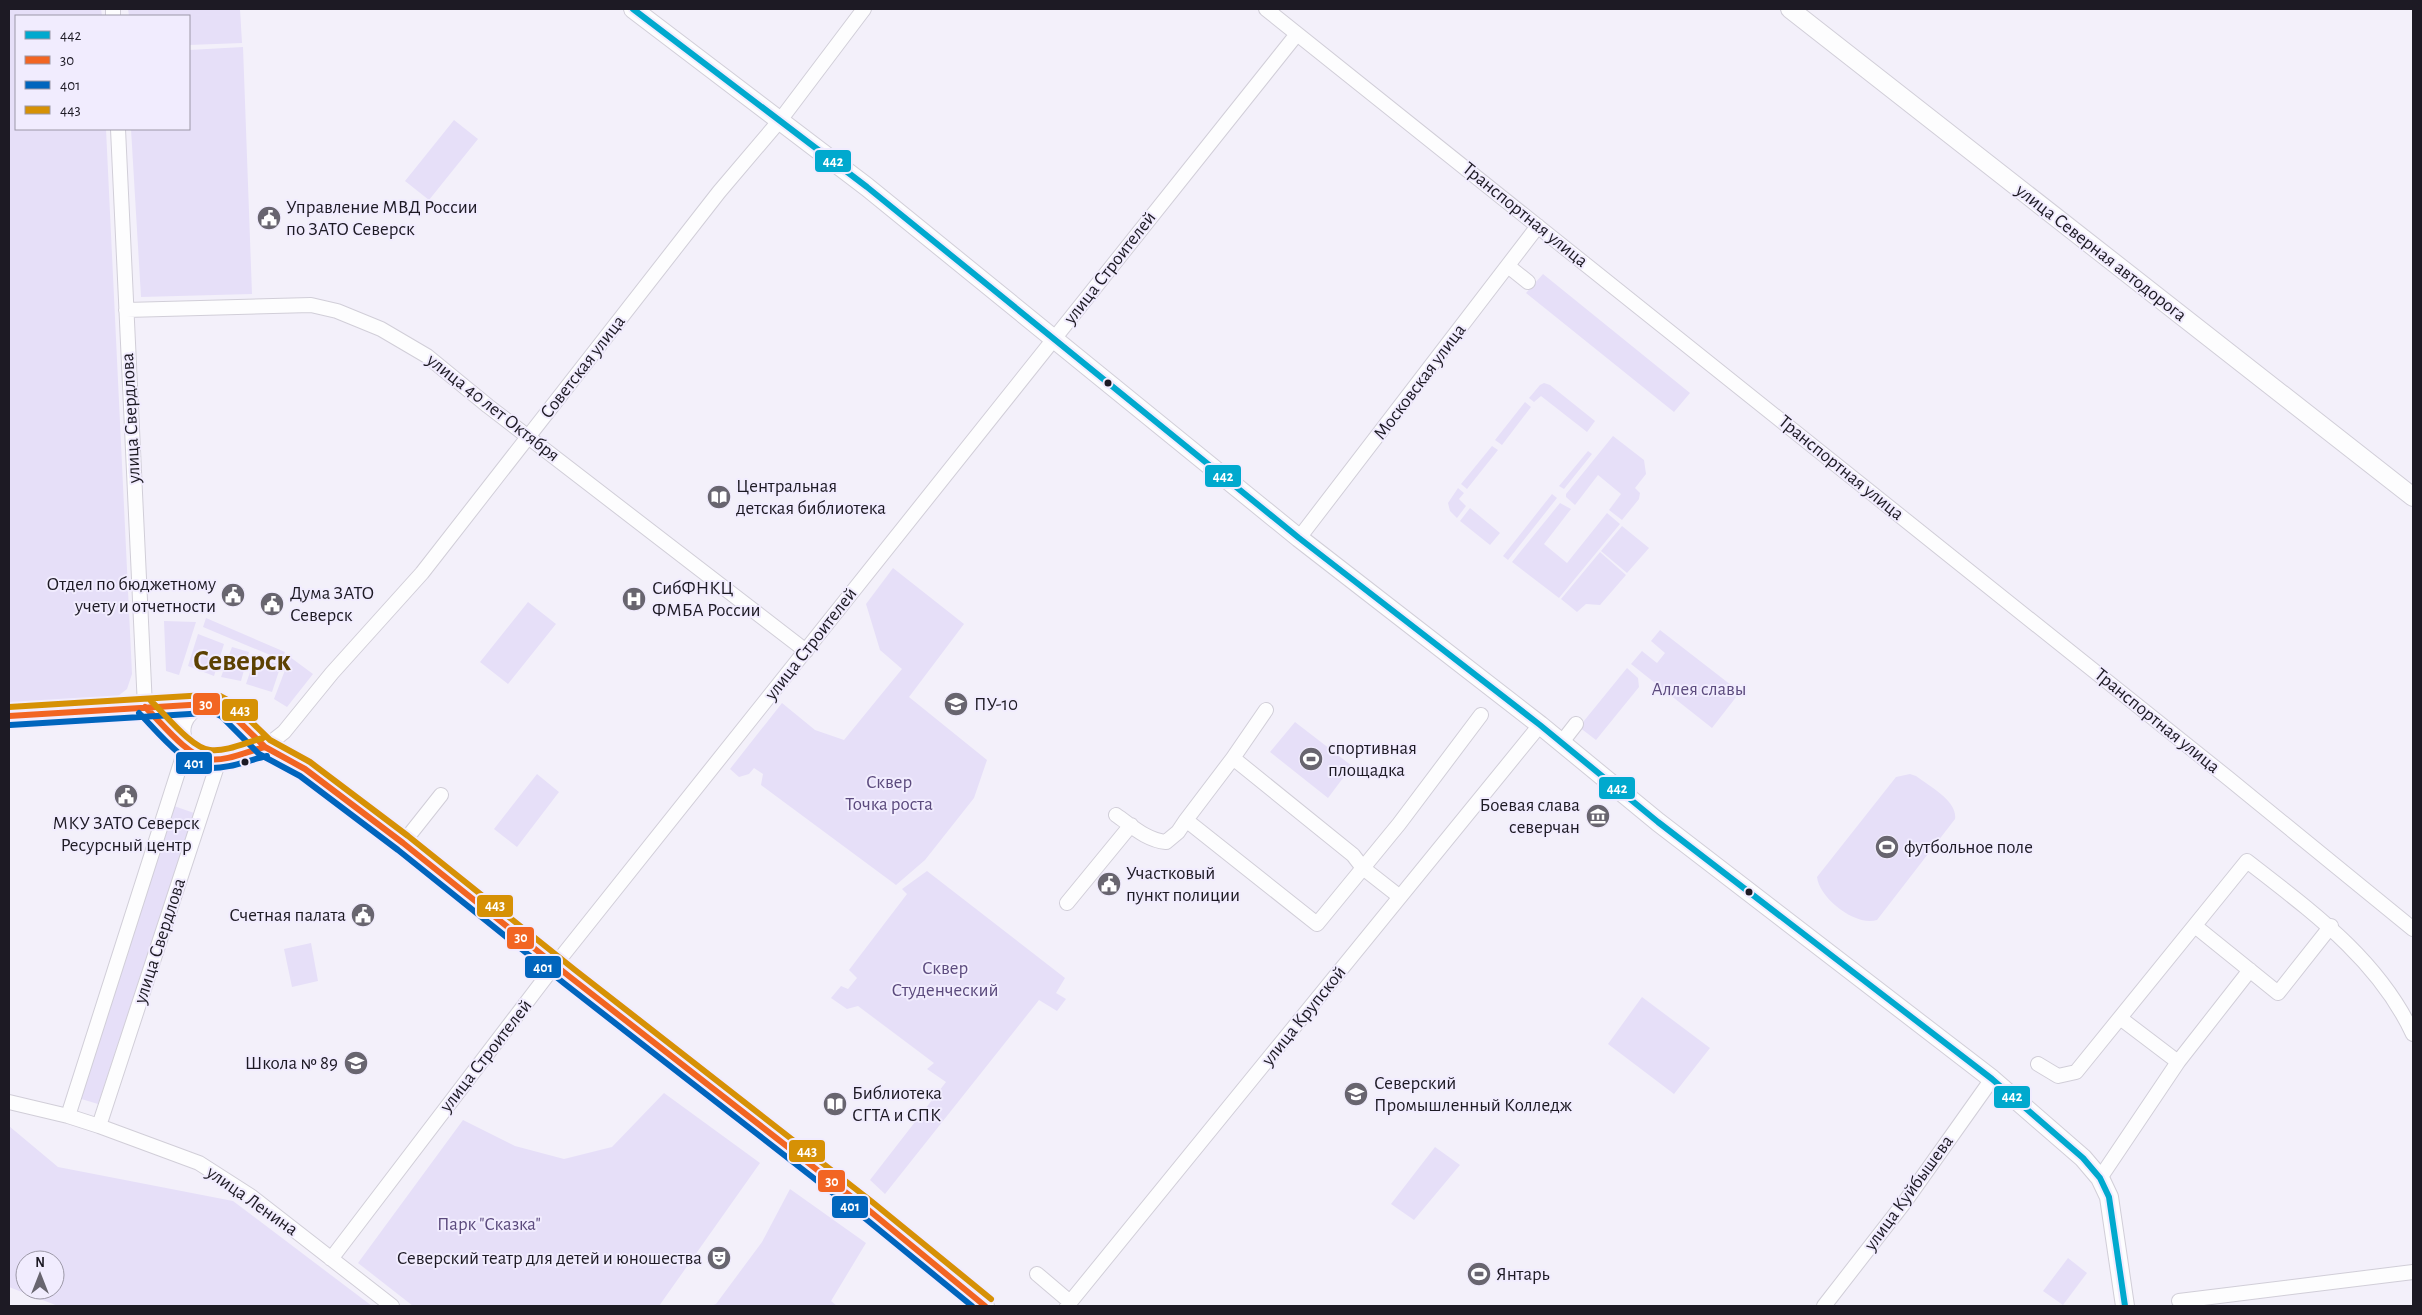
<svg xmlns="http://www.w3.org/2000/svg" width="2422" height="1315" font-family="'Alegreya Sans',sans-serif">
<rect width="100%" height="100%" fill="#f3f0fa"/>
<path fill="#e6dff8" fill-rule="evenodd" d="M9 9H101L102 16H16V129H106L132 674 127 689 113 700 9 705Z
M128 9H240L242 43 189 45V16H129Z
M243 47 252 294 141 297 131 129H189V50Z
M454 120 478 139 429 200 405 181Z
M1543 274 1690 393 1674 412 1526 293Z
M1544 383 1550 385 1595 421 1587 432 1541 396 1534 402 1529 398 1540 385Z
M1525 402 1531 407 1502 445 1495 440Z
M1613 436 1644 460 1646 474 1635 488 1640 493 1639 499 1622 520 1609 510 1621 494 1598 475 1575 505 1566 497V494Z
M1492 446 1498 450 1467 489 1461 484Z
M1588 451 1592 454 1564 489 1559 486Z
M1458 488 1464 493 1459 499 1466 506 1457 518 1450 511 1448 503Z
M1552 494 1557 498 1508 560 1503 556Z
M1560 503 1571 509 1544 544 1567 563 1607 513 1620 524 1559 598 1512 562Z
M1470 508 1500 533 1490 545 1460 521Z
M1622 526 1649 548 1627 573 1601 551Z
M1600 552 1626 575 1600 605 1586 604 1577 612 1561 599Z
M893 568 964 624 909 697 987 760 974 798 925 860 896 885 761 785 763 774 754 768 749 774 739 777 730 769 782 703 815 730 844 740 902 669 880 650 866 604Z
M528 602 556 624 508 684 480 662Z
M206 618 285 652 282 660 203 627Z
M164 621 196 622 179 675 166 671Z
M1660 630 1740 692 1712 728 1631 664 1642 651 1657 663 1665 653 1651 641Z
M198 634 224 644 214 676 188 666Z
M232 647 249 652 241 681 221 677Z
M255 657 281 665 272 692 246 684Z
M290 657 313 674 287 707 274 699Z
M1627 668 1638 678 1639 687 1596 740 1579 727Z
M1295 722 1352 766 1328 798 1270 752Z
M537 774 559 792 517 847 494 829Z
M1910 774 1916 776C1929 786 1958 801 1955 819L1877 920C1856 927 1819 898 1817 877L1896 777Z
M174 806 194 813 98 1104 78 1098Z
M927 871 1065 978 1056 993 1066 999 1057 1011 1039 1000 885 1194 870 1180 946 1082 927 1069 934 1063 858 1006 847 1009 831 998 841 986 848 989 857 978 849 970 907 894 902 889Z
M311 943 318 981 292 987 284 949Z
M1642 997 1710 1048 1674 1094 1608 1044Z
M664 1093 760 1163 659 1306H413L358 1263 463 1120 515 1146 564 1159 612 1147Z
M9 1126 58 1167 233 1201 372 1306H58L9 1287ZM25 1260H55V1290H25Z
M1435 1147 1460 1165 1414 1220 1391 1204Z
M790 1189 866 1243 831 1301 837 1306H711L716 1304 762 1242Z
M2068 1258 2087 1273 2063 1305 2043 1291Z"/>
<g fill="none" stroke-linecap="round" stroke-linejoin="round">
<g stroke="#d1ced8" stroke-width="16">
<path id="minor" d="M113 9V16
M1266 9 2228 778 2413 929
M118 129 145 707
M1508 266 1528 282
M126 310 311 305 337 311 381 329 427 356 488 406 806 651
M1299 538 1538 226
M1266 710 1233 758 1353 855 1363 868 1400 897
M1562 742 1576 724
M265 747 284 732 332 673 422 573 719 192 781 119 864 9
M1233 758 1186 820 1317 924 1399 824 1481 715
M1116 815C1132 826 1146 840 1166 842L1178 832 1186 820
M403 843 441 795
M1067 903 1131 825
M2195 926 2278 993 2331 926
M2178 1062 2250 970
M2038 1064 2058 1076 2076 1072 2247 861C2311 911 2378 959 2413 1034
M9 1102 68 1116 99 1126 199 1163 252 1197 392 1306
M68 1116 186 747
M99 1126 220 757
M2100 1178 2178 1062 2120 1018
M331 1259 555 965 1297 34
M1037 1274 1070 1302
M2179 1301 2413 1272
M1067 1306 1540 725
M1824 1306 1904 1203 1992 1079"/>
</g>
<g stroke="#d1ced8" stroke-width="20">
<path id="major" d="M633 9 867 187 1299 538 1540 725 1658 822 1992 1079 2083 1158 2100 1178 2109 1197 2125 1306
M1790 9 2413 497
M145 707C159 720 192 758 208 759 223 760 249 750 265 747
M9 716 206 704H217L226 709 265 747 305 769 403 843 570 977 866 1208 985 1306
M186 747C176 730 183 712 201 705"/>
</g>
<use href="#minor" stroke="#fdfdfe" stroke-width="14"/>
<use href="#major" stroke="#fdfdfe" stroke-width="18"/>
<g stroke="#f1ecfe" stroke-width="10">
<path id="bus-1" d="M633 9 867 187 1299 538 1540 725 1658 822 1992 1079 2083 1158 2100 1178 2109 1197 2125 1306"/>
</g>
<g stroke="#f1ecfe" stroke-width="10">
<path id="bus-2" d="M145 707C160 721 187 756 208 759 226 762 248 751 265 747
M9 716 206 704H217L226 709 265 747 305 769 403 843 570 977 866 1208 985 1306"/>
</g>
<g stroke="#f1ecfe" stroke-width="10">
<path id="bus-3" d="M139 713C156 730 185 767 209 768 229 769 248 760 267 756
M10 725 206 713H215L221 716 259 754 300 776 398 850 565 984 861 1215 972 1306"/>
</g>
<g stroke="#f1ecfe" stroke-width="10">
<path id="bus-4" d="M151 701C164 713 192 749 210 750 227 752 247 742 263 738
M9 707 206 695 220 696 231 702 270 740 310 762 408 836 575 970 871 1201 991 1299"/>
</g>
<use href="#bus-1" stroke="#00a9ce" stroke-width="6"/>
<use href="#bus-2" stroke="#f26522" stroke-width="6"/>
<use href="#bus-3" stroke="#0065bd" stroke-width="6"/>
<use href="#bus-4" stroke="#d69105" stroke-width="6"/>
</g>
<defs>
<g id="civic-disc" transform="scale(1.25)"><circle r="9.5" fill="#68656f" stroke="#f1ecfe"/><path d="M-.6-6.5H3V-4.5H.6V-3L4-1V1h2V6H-6V1h2V-1L-.6-3ZM-1.2 2.5V6h2.4V2.5Z" fill="#fff"/></g>
<g id="library-disc" transform="scale(1.25)"><circle r="9.5" fill="#68656f" stroke="#f1ecfe"/><path d="M-6-4Q-3-5.5-.7-3.5V5Q-3 3-6 4ZM6-4Q3-5.5 .7-3.5V5Q3 3 6 4Z" fill="#fff"/></g>
<g id="hospital-disc" transform="scale(1.25)"><circle r="9.5" fill="#68656f" stroke="#f1ecfe"/><path d="M-5-5h3v3.5h4V-5h3V5h-3V1.5h-4V5h-3Z" fill="#fff"/></g>
<g id="university-disc" transform="scale(1.25)"><circle r="9.5" fill="#68656f" stroke="#f1ecfe"/><path d="M0-5L7-2L0 1L-7-2ZM-4 1L0 2.5L4 1V4Q0 6-4 4Z" fill="#fff"/></g>
<g id="stadium-disc" transform="scale(1.25)"><circle r="9.5" fill="#68656f" stroke="#f1ecfe"/><path d="M0-5a6.5 5 0 1 0 0 10a6.5 5 0 1 0 0-10ZM-3.5-1.8h7v3.6h-7Z" fill="#fff"/></g>
<g id="museum-disc" transform="scale(1.25)"><circle r="9.5" fill="#68656f" stroke="#f1ecfe"/><path d="M0-6L6-3V-2H-6V-3ZM-5-1h2V3h-2ZM-1-1h2V3h-2ZM3-1h2V3H3ZM-6 4H6V6H-6Z" fill="#fff"/></g>
<g id="school-disc" transform="scale(1.25)"><circle r="9.5" fill="#68656f" stroke="#f1ecfe"/><path d="M0-5L7-2L0 1L-7-2ZM-4 1L0 2.5L4 1V4Q0 6-4 4Z" fill="#fff"/></g>
<g id="theatre-disc" transform="scale(1.25)"><circle r="9.5" fill="#68656f" stroke="#f1ecfe"/><path d="M-5-5.5Q0-4 5-5.5V0Q5 5 0 6Q-5 5-5 0ZM-3.3-2.5H-1v1.5H-3.3ZM1-2.5H3.3v1.5H1ZM-2.8 1Q0 5.5 2.8 1Z" fill="#fff"/></g>
</defs>
<g fill-rule="evenodd">
<use href="#civic-disc" x="269" y="218"/>
<use href="#library-disc" x="719" y="497"/>
<use href="#civic-disc" x="233" y="595"/>
<use href="#hospital-disc" x="634" y="599"/>
<use href="#civic-disc" x="272" y="604"/>
<use href="#university-disc" x="956" y="704"/>
<use href="#stadium-disc" x="1311" y="759"/>
<use href="#civic-disc" x="126" y="796"/>
<use href="#museum-disc" x="1598" y="816"/>
<use href="#stadium-disc" x="1887" y="847"/>
<use href="#civic-disc" x="1109" y="884"/>
<use href="#civic-disc" x="363" y="915"/>
<use href="#school-disc" x="356" y="1063"/>
<use href="#university-disc" x="1356" y="1094"/>
<use href="#library-disc" x="835" y="1104"/>
<use href="#theatre-disc" x="719" y="1258"/>
<use href="#stadium-disc" x="1479" y="1274"/>
</g>
<g fill="#1d1a24" stroke="#f1ecfe" stroke-width="2">
<circle cx="1108" cy="383" r="4.5"/>
<circle cx="245" cy="762" r="4.5"/>
<circle cx="1749" cy="892" r="4.5"/>
</g>
<g text-anchor="middle" dominant-baseline="central" stroke-width="4" stroke-linejoin="round" paint-order="stroke">
<g font-size="19" fill="#1d1a24" stroke="#f1ecfe" text-anchor="start">
<text x="286" y="207">Управление МВД России<tspan x="286" dy="22">по ЗАТО Северск</tspan></text>
<text x="736" y="486">Центральная<tspan x="736" dy="22">детская библиотека</tspan></text>
<text x="216" y="584" text-anchor="end">Отдел по бюджетному<tspan x="216" dy="22">учету и отчетности</tspan></text>
<text x="652" y="588">СибФНКЦ<tspan x="652" dy="22">ФМБА России</tspan></text>
<text x="290" y="593">Дума ЗАТО<tspan x="290" dy="22">Северск</tspan></text>
<text x="974" y="704">ПУ-10</text>
<text x="1328" y="748">спортивная<tspan x="1328" dy="22">площадка</tspan></text>
<text x="1580" y="805" text-anchor="end">Боевая слава<tspan x="1580" dy="22">северчан</tspan></text>
<text x="126" y="823" text-anchor="middle">МКУ ЗАТО Северск<tspan x="126" dy="22">Ресурсный центр</tspan></text>
<text x="1904" y="847">футбольное поле</text>
<text x="1126" y="873">Участковый<tspan x="1126" dy="22">пункт полиции</tspan></text>
<text x="346" y="915" text-anchor="end">Счетная палата</text>
<text x="338" y="1063" text-anchor="end">Школа № 89</text>
<text x="1374" y="1083">Северский<tspan x="1374" dy="22">Промышленный Колледж</tspan></text>
<text x="852" y="1093">Библиотека<tspan x="852" dy="22">СГТА и СПК</tspan></text>
<text x="702" y="1258" text-anchor="end">Северский театр для детей и юношества</text>
<text x="1496" y="1274">Янтарь</text>
</g>
<g font-size="19" fill="#1d1a24" stroke="#f1ecfe">
<text transform="translate(1525 215) rotate(39)">Транспортная улица</text>
<text transform="translate(2101 253) rotate(38)">улица Северная автодорога</text>
<text transform="translate(1110 268) rotate(-52)">улица Строителей</text>
<text transform="translate(583 367) rotate(-52)">Советская улица</text>
<text transform="translate(1420 382) rotate(-53)">Московская улица</text>
<text transform="translate(493 408) rotate(38)">улица 40 лет Октября</text>
<text transform="translate(131 418) rotate(-93)">улица Свердлова</text>
<text transform="translate(1841 468) rotate(39)">Транспортная улица</text>
<text transform="translate(811 644) rotate(-52)">улица Строителей</text>
<text transform="translate(2157 721) rotate(39)">Транспортная улица</text>
<text transform="translate(160 941) rotate(-72)">улица Свердлова</text>
<text transform="translate(1304 1016) rotate(-51)">улица Крупской</text>
<text transform="translate(486 1056) rotate(-52)">улица Строителей</text>
<text transform="translate(1909 1193) rotate(-54)">улица Куйбышева</text>
<text transform="translate(252 1201) rotate(35)">улица Ленина</text>
</g>
<g font-size="19" fill="#5b4a7d" stroke="#f1ecfe">
<text x="1699" y="689">Аллея славы</text>
<text x="889" y="782">Сквер<tspan x="889" dy="22">Точка роста</tspan></text>
<text x="945" y="968">Сквер<tspan x="945" dy="22">Студенческий</tspan></text>
<text x="489" y="1224">Парк "Сказка"</text>
</g>
<g font-size="29" font-weight="bold" fill="#5c4102" stroke="#f1ecfe">
<text x="242" y="661">Северск</text>
</g>
</g>
<g stroke="#f1ecfe" stroke-width="2">
<rect x="814" y="149" width="38" height="24" rx="5" fill="#00a9ce"/>
<rect x="1204" y="464" width="38" height="24" rx="5" fill="#00a9ce"/>
<rect x="192" y="692" width="29" height="24" rx="5" fill="#f26522"/>
<rect x="221" y="698" width="38" height="24" rx="5" fill="#d69105"/>
<rect x="175" y="751" width="38" height="24" rx="5" fill="#0065bd"/>
<rect x="1598" y="776" width="38" height="24" rx="5" fill="#00a9ce"/>
<rect x="476" y="894" width="38" height="24" rx="5" fill="#d69105"/>
<rect x="506" y="926" width="29" height="24" rx="5" fill="#f26522"/>
<rect x="524" y="955" width="38" height="24" rx="5" fill="#0065bd"/>
<rect x="1993" y="1085" width="38" height="24" rx="5" fill="#00a9ce"/>
<rect x="788" y="1139" width="38" height="24" rx="5" fill="#d69105"/>
<rect x="817" y="1169" width="29" height="24" rx="5" fill="#f26522"/>
<rect x="831" y="1195" width="38" height="24" rx="5" fill="#0065bd"/>
</g>
<g font-size="14" text-anchor="middle" font-weight="bold" fill="#fff">
<text x="833" y="166">442</text>
<text x="1223" y="481">442</text>
<text x="206" y="709">30</text>
<text x="240" y="715">443</text>
<text x="194" y="768">401</text>
<text x="1617" y="793">442</text>
<text x="495" y="910">443</text>
<text x="521" y="942">30</text>
<text x="543" y="972">401</text>
<text x="2012" y="1101">442</text>
<text x="807" y="1156">443</text>
<text x="832" y="1186">30</text>
<text x="850" y="1211">401</text>
</g>
<rect width="2422" height="1315" fill="none" stroke="#1d1a24" stroke-width="20"/>
<rect x="15" y="15" width="175" height="115" fill="#f1ecfe" stroke="#9c98a7"/>
<rect x="25" y="31" width="25" height="8" fill="#00a9ce" stroke="#9c98a7"/>
<text x="60" y="40" font-size="15" fill="#1d1a24">442</text>
<rect x="25" y="56" width="25" height="8" fill="#f26522" stroke="#9c98a7"/>
<text x="60" y="65" font-size="15" fill="#1d1a24">30</text>
<rect x="25" y="81" width="25" height="8" fill="#0065bd" stroke="#9c98a7"/>
<text x="60" y="90" font-size="15" fill="#1d1a24">401</text>
<rect x="25" y="106" width="25" height="8" fill="#d69105" stroke="#9c98a7"/>
<text x="60" y="115" font-size="15" fill="#1d1a24">443</text>
<g transform="translate(40 1275)"><circle r="24" fill="#f1ecfe" stroke="#9c98a7"/>
<path d="M0-4L9 19L0 12L-9 19Z" fill="#68656f"/>
<text y="-8" font-size="14" font-weight="bold" text-anchor="middle" fill="#1d1a24">N</text>
</g>
</svg>
